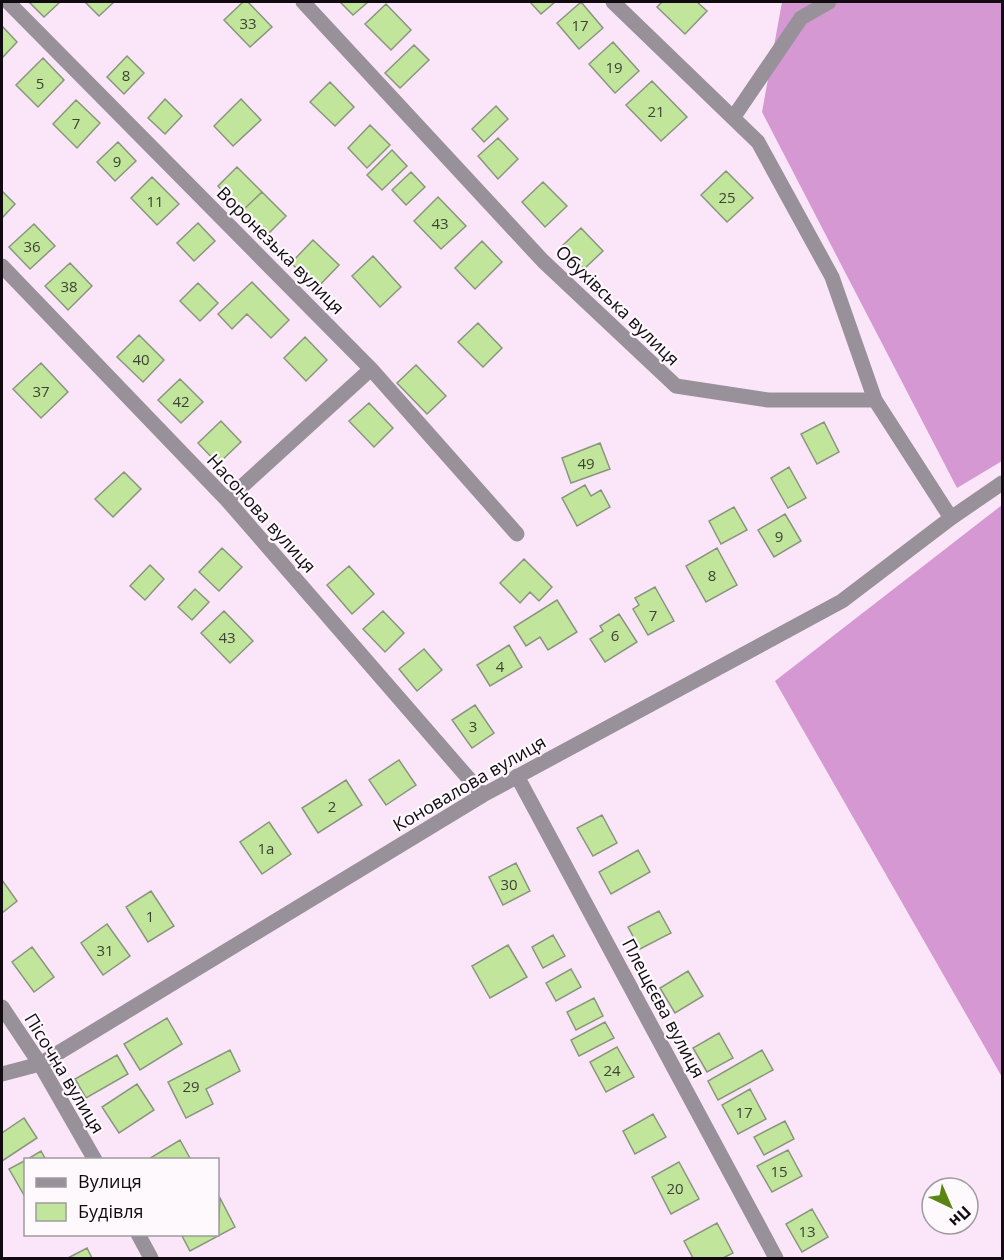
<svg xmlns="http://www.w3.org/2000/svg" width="1004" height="1260" font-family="'Open Sans',sans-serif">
<rect width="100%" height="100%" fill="#fbe6f9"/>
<path fill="#d598d2" d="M782 2H1002V461L957 488 762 112Z
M1002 505V1077L775 681Z"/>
<path fill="#c1e59b" stroke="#8a957f" stroke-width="1.5" d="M29 2H60L44 17Z
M85 2H114L99 16Z
M243 2H248L272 27 250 47 224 20Z
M340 2H368L353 15Z
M530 2H555L541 14Z
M581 2 603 28 579 49 557 23Z
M662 2H697L707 11 685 34 657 7Z
M386 4 411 30 391 50 365 24Z
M2 26 17 42 2 58Z
M613 42 639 71 615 93 589 64Z
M414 45 429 60 400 88 385 73Z
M127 56 144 73 124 94 107 77Z
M43 58 64 80 38 107 16 85Z
M652 81 687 117 661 141 626 105Z
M330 82 354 107 335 126 310 102Z
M165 99 182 116 165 134 148 118Z
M241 99 261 120 233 146 214 126Z
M76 100 100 123 77 148 53 124Z
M496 106 508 119 484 142 472 129Z
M370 125 390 145 367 168 348 148Z
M498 138 518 159 498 179 478 156Z
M118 142 136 161 115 181 97 162Z
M392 150 407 166 382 190 367 175Z
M237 167 262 192 242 211 218 186Z
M726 171 753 198 727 222 701 195Z
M411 172 425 187 406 205 392 190Z
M152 177 179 204 157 225 131 198Z
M543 182 567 206 545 227 522 202Z
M2 191 15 204 2 218Z
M262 192 286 216 267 235 242 211Z
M438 197 466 226 441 249 414 221Z
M198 223 215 241 194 261 177 243Z
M34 224 55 246 30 269 9 247Z
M581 228 603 251 584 269 562 246Z
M313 240 339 265 317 288 291 263Z
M482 241 502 262 475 289 455 268Z
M373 256 401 287 380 307 352 276Z
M70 263 92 286 68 310 45 286Z
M252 282 289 320 271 338 247 314 232 329 218 314Z
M198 283 218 303 200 321 180 301Z
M478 323 502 348 483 367 458 342Z
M139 335 164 360 143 382 117 357Z
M305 337 327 360 306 381 284 358Z
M41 363 68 392 41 418 13 389Z
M416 365 446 396 427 414 397 383Z
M180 379 203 402 181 423 158 400Z
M369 403 393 428 374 447 349 421Z
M221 421 241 442 218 464 198 443Z
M824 422 839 452 817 464 801 434Z
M600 443 610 469 571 483 562 458Z
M789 467 806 498 788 508 771 478Z
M124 472 141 489 113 517 95 499Z
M585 485 591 496 601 490 610 507 577 526 562 498Z
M734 507 747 530 721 544 709 521Z
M785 514 801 541 774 557 758 530Z
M222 548 242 567 219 591 199 572Z
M717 548 737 585 706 602 686 566Z
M524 559 552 587 539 601 530 592 520 603 500 583Z
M150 565 164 579 145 600 130 586Z
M349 566 374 594 352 614 327 585Z
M655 587 674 621 648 635 633 609 639 605 635 598Z
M195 589 209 602 192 620 178 607Z
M557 600 577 632 548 650 540 637 526 646 514 627Z
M224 611 253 641 230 663 201 633Z
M383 611 404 633 385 652 363 629Z
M619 614 637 642 605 662 590 639 603 631 600 626Z
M509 645 522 667 490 686 477 665Z
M424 649 442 670 417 691 399 669Z
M475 705 494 733 472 748 452 720Z
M399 760 416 785 386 805 369 780Z
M346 780 362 805 318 833 302 808Z
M602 815 617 843 593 856 577 828Z
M269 822 291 854 262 874 240 842Z
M638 850 650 872 611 894 599 872Z
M516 863 530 891 503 905 489 877Z
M2 880 17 901 2 913Z
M151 891 174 926 148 942 126 907Z
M659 911 671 933 640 949 628 927Z
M107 924 130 956 103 975 81 943Z
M553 935 565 956 543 968 532 947Z
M508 945 527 977 490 998 472 966Z
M32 947 54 977 34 992 12 962Z
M571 969 581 987 556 1001 546 983Z
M688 971 703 996 675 1013 660 988Z
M594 998 603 1016 576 1030 567 1012Z
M167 1018 182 1044 140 1070 124 1044Z
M605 1022 614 1038 579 1056 571 1040Z
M719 1033 733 1058 707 1072 693 1048Z
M617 1047 634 1077 606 1092 590 1062Z
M230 1050 240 1071 206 1089 213 1104 186 1118 168 1082Z
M762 1050 773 1070 718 1100 708 1081Z
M117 1055 128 1074 86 1098 75 1079Z
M137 1084 154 1110 119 1133 102 1107Z
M750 1089 766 1119 738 1134 722 1105Z
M653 1114 666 1137 635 1154 623 1131Z
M24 1118 37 1138 2 1161V1133Z
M785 1121 794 1139 764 1155 754 1137Z
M180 1140 191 1160H147Z
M788 1150 802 1176 772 1192 757 1166Z
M41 1151 46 1160H26Z
M26 1160V1194L24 1195 9 1169Z
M679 1162 699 1199 671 1214 652 1177Z
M220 1198 235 1227 190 1251 181 1234H218Z
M812 1209 828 1237 802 1252 786 1224Z
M717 1223 733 1253 723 1258H693L684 1241Z
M87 1248 92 1258H68Z"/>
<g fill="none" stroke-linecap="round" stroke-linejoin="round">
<path stroke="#999199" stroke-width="15" d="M8 2 371 369 517 534
M303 2 543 261 676 386 768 400H875L951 518
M613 2 758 142 832 277 875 400
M733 118 801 18 829 2
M2 266 227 500 483 795
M227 500 371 369
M517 776 776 1258
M2 1007 40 1064 95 1160
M2 1074 40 1064 483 795 842 601 951 518 1002 483
M138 1234 151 1258"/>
</g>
<g text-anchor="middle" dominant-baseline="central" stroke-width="4.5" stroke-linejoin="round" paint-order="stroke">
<g font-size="15" fill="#3d4234">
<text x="248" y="23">33</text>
<text x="580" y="25">17</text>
<text x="614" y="67">19</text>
<text x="126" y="75">8</text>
<text x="40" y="83">5</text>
<text x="656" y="111">21</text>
<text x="76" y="123">7</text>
<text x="117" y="161">9</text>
<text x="727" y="197">25</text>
<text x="155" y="201">11</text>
<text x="440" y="223">43</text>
<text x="32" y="246">36</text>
<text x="69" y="286">38</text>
<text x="141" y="359">40</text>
<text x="41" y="391">37</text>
<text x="181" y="401">42</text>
<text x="586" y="463">49</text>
<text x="779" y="536">9</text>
<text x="712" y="575">8</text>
<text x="653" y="615">7</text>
<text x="615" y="635">6</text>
<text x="227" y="637">43</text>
<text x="500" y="666">4</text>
<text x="473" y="726">3</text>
<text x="332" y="806">2</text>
<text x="266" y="848">1а</text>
<text x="509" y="884">30</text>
<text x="150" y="916">1</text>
<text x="105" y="950">31</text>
<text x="612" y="1070">24</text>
<text x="191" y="1086">29</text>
<text x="744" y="1112">17</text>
<text x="779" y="1171">15</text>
<text x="675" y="1188">20</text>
<text x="807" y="1231">13</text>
</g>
<g font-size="18" fill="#110b11" stroke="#fdf9fd">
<text transform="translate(281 250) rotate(45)">Воронезька вулиця</text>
<text transform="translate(618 305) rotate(44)">Обухівська вулиця</text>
<text transform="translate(262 513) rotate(48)">Насонова вулиця</text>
<text transform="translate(469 783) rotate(-30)">Коновалова вулиця</text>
<text transform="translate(664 1008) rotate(62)">Плещєєва вулиця</text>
<text transform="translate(65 1073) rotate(59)">Пісочна вулиця</text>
</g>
</g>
<rect width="1004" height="1260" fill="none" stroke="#110b11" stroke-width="6"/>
<rect x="24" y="1158" width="195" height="78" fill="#fdf9fd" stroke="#9f9a9f" stroke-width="1.5"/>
<rect x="36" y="1178" width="30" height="9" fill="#999199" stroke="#9f9a9f" stroke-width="1.5"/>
<text x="78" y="1188" font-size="18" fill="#110b11">Вулиця</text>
<rect x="36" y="1203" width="30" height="18" fill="#c1e59b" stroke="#9f9a9f" stroke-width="1.5"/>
<text x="78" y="1218" font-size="18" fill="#110b11">Будівля</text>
<g transform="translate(950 1206) rotate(136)"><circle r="28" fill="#fdf9fd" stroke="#9f9a9f" stroke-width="1.5"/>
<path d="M0-4.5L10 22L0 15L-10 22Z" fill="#5a8512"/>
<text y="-9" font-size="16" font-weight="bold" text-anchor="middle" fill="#110b11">Пн</text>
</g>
</svg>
